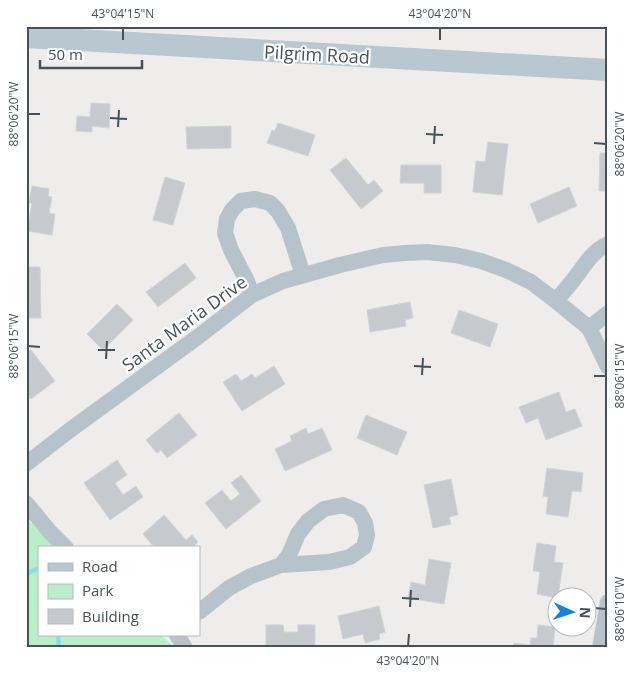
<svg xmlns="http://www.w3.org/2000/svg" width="634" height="674" font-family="'Open Sans',sans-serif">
<rect width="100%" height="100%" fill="#efecec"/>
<path fill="#b9eec8" d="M26 518 57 548H39V635H161L175 648H26Z"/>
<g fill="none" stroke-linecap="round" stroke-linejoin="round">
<path stroke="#86e0ec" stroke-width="4.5" d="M26 574 39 568
M58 635 59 648"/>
</g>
<path fill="#c6cacf" stroke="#d0d3d8" d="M91 103 110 104 109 128 92 126V132L76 131 77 116 90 117Z
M278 123 315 135 308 156 267 143 272 130 275 131Z
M231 126V148L187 149 186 127Z
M488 142 508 144 502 195 473 192 476 161 485 162Z
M600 153H608V191H599Z
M346 158 368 185 374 180 383 191 361 209 330 170Z
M401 165H441V193H424V183H400Z
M165 177 185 183 173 225 153 220Z
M32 186 49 189 48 196 52 197 49 213 55 214 52 235 27 231 32 203H29Z
M569 187 577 206 538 223 530 204Z
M185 263 196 278 158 307 146 292Z
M26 267H40L41 318H26Z
M410 302 413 318 405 320 406 326 370 332 367 310Z
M117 304 133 320 103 350 87 334Z
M459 310 498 324 490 347 451 333Z
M31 350 55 381 31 399 26 392V380L29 379 26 375V353Z
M274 366 285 384 242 411 223 382 236 374 241 381 252 374 255 378Z
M559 392 566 412 575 409 582 426 546 440 538 418 526 423 519 407Z
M179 413 197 435 167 458 161 450 157 453 146 440Z
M366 415 407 432 397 455 357 438Z
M306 428 308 434 322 428 332 450 285 471 275 449 292 441 290 436Z
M117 460 127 475 115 483 123 495 136 486 143 497 110 520 84 483Z
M547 468 583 473 581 492 572 491 568 517 546 514 548 497 543 496Z
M241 475 261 501 226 529 205 503 222 490 231 501 240 494 231 483Z
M451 479 458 515 449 517 451 524 433 528 424 485Z
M164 515 186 540 192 535 198 542 192 548H155L143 534Z
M537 543 556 546 554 562 563 563 558 596 556 598 537 594 540 572 533 571Z
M429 559 451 563 444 604 408 598 411 582 425 585Z
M379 606 385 632 379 634 380 639 365 643 363 634 343 639 338 616Z
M266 625H283L284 632H298V625H315V648H266Z
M538 625 555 627 553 648H513L514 643 530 645 531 638H537Z"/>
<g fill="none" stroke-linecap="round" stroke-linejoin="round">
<path stroke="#b7c3ca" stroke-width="16" d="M252 295 247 281 231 250 225 233 227 219 232 210 241 201 255 199 270 203 278 211 288 228 303 275
M556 301C562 293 569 286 574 279 585 265 592 251 608 244
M589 328 608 313
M26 464 70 430 199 336 252 295 283 281 340 265 383 255 405 253 427 252 455 255 481 261 506 270 531 282 556 301 589 328 608 367
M26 503 50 532 66 548
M343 505 359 512 365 523 367 535 364 547 350 557 329 562 281 565 289 555 298 534 308 521 324 509Z
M199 612 229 588 251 576 281 565
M177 635 185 648
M600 648 608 602"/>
<path stroke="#b9c7d1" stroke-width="22" d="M26 37 608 70"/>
</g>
<path fill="none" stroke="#45525a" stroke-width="2" d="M123 40V28M440 40V28M28 114H40M110 118 127 119M118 127 119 110M426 134 443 135M594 143 606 144M434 144 435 126M28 346 40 347M98 350H115M106 359 107 341M414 366 431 367M422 375 423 358M594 376H606M402 598 419 599M410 607 411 590M594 608 606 609M408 646 409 634"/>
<g text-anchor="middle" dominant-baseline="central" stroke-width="4.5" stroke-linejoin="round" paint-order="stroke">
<g font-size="18" fill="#45525a" stroke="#fff">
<text transform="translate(317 54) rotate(3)">Pilgrim Road</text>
<text transform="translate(184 323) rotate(-36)">Santa Maria Drive</text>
</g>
</g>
<rect width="634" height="674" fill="none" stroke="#ffffff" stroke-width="55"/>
<rect x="38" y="546" width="162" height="90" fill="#ffffff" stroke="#b5babd"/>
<rect x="48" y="563" width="25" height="8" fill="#b9c7d1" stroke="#b5babd"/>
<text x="82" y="572" font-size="15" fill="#45525a">Road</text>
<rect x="48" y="584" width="25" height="15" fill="#b9eec8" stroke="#b5babd"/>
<text x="82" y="596" font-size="15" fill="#45525a">Park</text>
<rect x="48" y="609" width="25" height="15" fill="#c6cacf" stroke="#b5babd"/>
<text x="82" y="622" font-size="15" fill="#45525a">Building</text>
<g transform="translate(572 612) rotate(93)"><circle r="24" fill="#ffffff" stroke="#b5babd"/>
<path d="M0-4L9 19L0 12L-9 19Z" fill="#1881de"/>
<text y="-8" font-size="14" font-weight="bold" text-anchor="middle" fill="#45525a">N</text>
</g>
<path d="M40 60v8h102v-8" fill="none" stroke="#45525a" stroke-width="2.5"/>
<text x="48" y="60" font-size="15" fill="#45525a" stroke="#ffffff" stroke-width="4" paint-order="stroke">50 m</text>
<rect x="28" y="28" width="578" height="618" fill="none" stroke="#45525a" stroke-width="2"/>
<g font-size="12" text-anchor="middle" fill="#45525a">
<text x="123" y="18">43°04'15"N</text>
<text x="440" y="18">43°04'20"N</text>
<text transform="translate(14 114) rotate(-90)" y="4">88°06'20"W</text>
<text transform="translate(620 144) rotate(-90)" y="4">88°06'20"W</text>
<text transform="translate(14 346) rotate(-90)" y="4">88°06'15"W</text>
<text transform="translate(620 376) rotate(-90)" y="4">88°06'15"W</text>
<text transform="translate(620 609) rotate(-90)" y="4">88°06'10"W</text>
<text x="408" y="665">43°04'20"N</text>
</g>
</svg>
